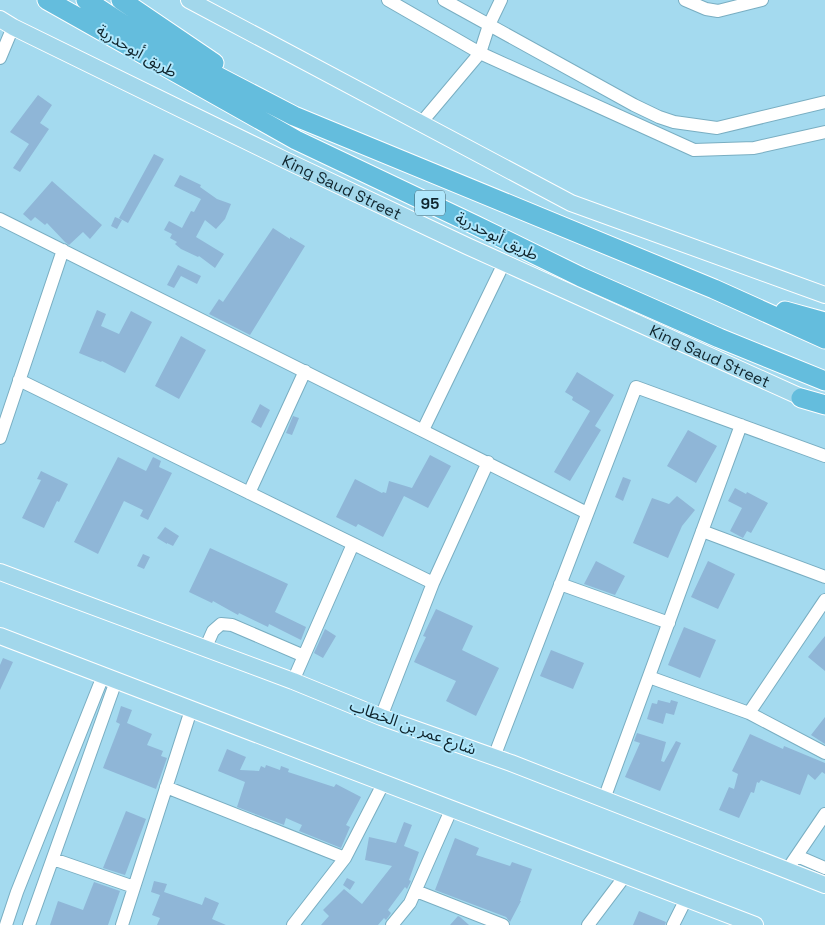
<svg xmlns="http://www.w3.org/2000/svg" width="825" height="925" font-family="'Space Grotesk','Noto Sans Arabic',sans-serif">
<rect width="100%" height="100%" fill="#a4daef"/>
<path fill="#8fb6d7" d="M38 95 52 105 40 123 49 129 20 172 13 168 29 144 10 132Z
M154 154 164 159 128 223 119 218Z
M180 175 201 185 200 187 217 199 231 204 225 219 216 229 205 220 196 237 224 254 215 268 199 256 198 257 181 249 175 244 177 242 170 238 172 234 164 230 169 221 182 228 191 211 194 212 201 199 174 186Z
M52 181 102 225 90 239 83 232 69 245 65 242 47 223 45 225 35 217 31 221 23 214Z
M115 217 122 220 117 229 111 226Z
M273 228 290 239V237L305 246 250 335 209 314 219 299 223 302Z
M178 265 201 276 197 284 181 276 174 288 167 285Z
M97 310 106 314 101 326 119 334 131 311 152 322 125 373 102 361 101 362 79 353Z
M181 336 206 350 179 399 155 386Z
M577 372 614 395 595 426 601 430 570 481 554 472 590 411 572 400 573 397 565 392Z
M260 404 270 410 261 428 251 422Z
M293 416 299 418 292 435 286 433Z
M688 430 717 446 696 483 667 466Z
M430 455 451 466 428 508 404 496 383 537 358 524 356 527 336 517 355 479 382 493 383 492 386 493 389 481 412 488Z
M118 457 146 471 153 457 161 461 159 467 172 473 148 520 140 516 143 510 124 501 98 554 74 542Z
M41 471 68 484 59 502 57 501 44 528 22 518 41 480 37 479Z
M623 477 631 480 623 501 615 497Z
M735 488 746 494 747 492 768 503 751 533 747 531 743 538 730 531 742 508 728 501Z
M677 496 695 510 682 526 668 558 633 543 652 498 669 504Z
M165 527 179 536 173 546 167 543V544L157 538Z
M210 548 288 584 275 612 306 627 301 640 269 624 268 627 239 613 238 615 213 601 212 603 189 592Z
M143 554 150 557 144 569 137 566Z
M596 561 625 576 615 595 584 584Z
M708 561 735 574 718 609 691 597Z
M436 609 473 626 462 650 499 668 476 716 446 701 456 681 414 662 426 637 423 636Z
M684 627 716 640 700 678 668 665Z
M325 629 336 636 323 658 314 653Z
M825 636V671L808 657Z
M551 650 584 663 573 689 540 676Z
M3 658 13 662 0 690V665Z
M658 700 670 703 671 700 678 702 674 715 666 713 663 724 647 719 652 703 657 704Z
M121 706 132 710 127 723 152 734 147 745 163 751 161 756 167 758 156 789 103 768 120 724 116 722Z
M825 717V744L811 735Z
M637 733 666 742 661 761 664 762 676 741 681 743 660 791 625 777 640 743 634 741Z
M750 734 783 749 784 746 825 763V774L822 772 815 780 808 774 800 795 761 780 759 783 757 782 754 793 751 792 739 818 719 810 729 787 734 789 738 774 732 771Z
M227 749 246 757 240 770 259 771 261 766 265 768 266 765 280 770 281 766 289 769 288 772 334 787 336 784 361 797 346 825 350 827 341 848 299 831 302 825 286 818 284 825 237 807 245 782 218 771Z
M126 811 146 819 125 875 103 868Z
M404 822 412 825 404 846 419 852 409 880 411 881 407 889 405 887 388 910 391 913 389 916 386 920 384 918 378 925H321L329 916 323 910 344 889 362 904 392 866 365 860 369 837 396 843Z
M455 838 479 848 476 855 510 866 512 862 532 869 520 901H521L510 922 506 917 435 890Z
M347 878 355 882 350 890 343 885Z
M154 881 167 884 164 892 202 905 205 897 219 903 212 919 226 925H157L160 918 152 915 160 895 151 892Z
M94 882 120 891 108 925H50L58 901 83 910Z
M639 911 666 922 665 925H633Z
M458 916 460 917 469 925H450Z"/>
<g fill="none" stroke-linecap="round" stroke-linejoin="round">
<g stroke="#79aec2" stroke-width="14">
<path id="minor" d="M388 0 480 53 694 150 754 148 825 132
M444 0 634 105 659 117 674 122 717 128 825 102
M685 0 706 9 718 11 762 0
M0 58 13 27
M421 123 480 53 489 25 501 0
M0 219 587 513
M19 380 433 583
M423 430 504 263
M0 438 63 250
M249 493 305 371
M702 531 825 577
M560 584 669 623
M205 649 213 631 221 624 232 625 304 656
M649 677 749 713 825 753
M293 681 353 544
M749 713 825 600
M381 717 433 583 488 462
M494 757 636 387 825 456
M166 787 345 858
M604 799 741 425
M797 856 825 868
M53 859 134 887
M787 870 825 814
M416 891 503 925
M6 925 17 892 103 676
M29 925 116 681
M122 925 191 710
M293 925 345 858 383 784
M392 925 410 903 451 810
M588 925 625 876
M673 925 686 899"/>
</g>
<g stroke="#fff" stroke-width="18">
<g id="major">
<path d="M189 0 571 203 825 295"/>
<path id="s1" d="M0 19 13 27 285 160 467 246 812 402"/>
<path d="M0 572 293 681 381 717 511 763 825 885"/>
<path d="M0 636 755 925"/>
</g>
</g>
<g stroke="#fff" stroke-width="21">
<path id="highway" d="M47 0 296 140 475 225 581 277 719 338 825 381
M86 0 144 38 294 116 714 289 825 339
M121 0 214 63
M785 311 825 322
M801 398 825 405"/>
</g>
<use href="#minor" stroke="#fff" stroke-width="12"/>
<use href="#major" stroke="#a2d7eb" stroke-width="16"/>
<use href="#highway" stroke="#64bddd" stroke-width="19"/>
</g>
<g text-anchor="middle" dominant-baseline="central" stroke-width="4" stroke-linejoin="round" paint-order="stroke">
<rect fill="#b0e7fc" stroke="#405f6b" stroke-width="1" x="415" y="190.5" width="30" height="25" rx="4"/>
<g font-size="15" font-weight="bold" fill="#10252d">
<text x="430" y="203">95</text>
</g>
<g font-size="16" fill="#10252d" stroke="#b0e7fc">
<text transform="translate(137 51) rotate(30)">طريق أبوحدرية</text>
<text stroke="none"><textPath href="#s1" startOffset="381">King Saud Street</textPath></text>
<text transform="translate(497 236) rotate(26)">طريق أبوحدرية</text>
<text stroke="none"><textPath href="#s1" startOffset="786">King Saud Street</textPath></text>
<text transform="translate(413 727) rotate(20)">شارع عمر بن الخطاب</text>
</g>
</g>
</svg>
